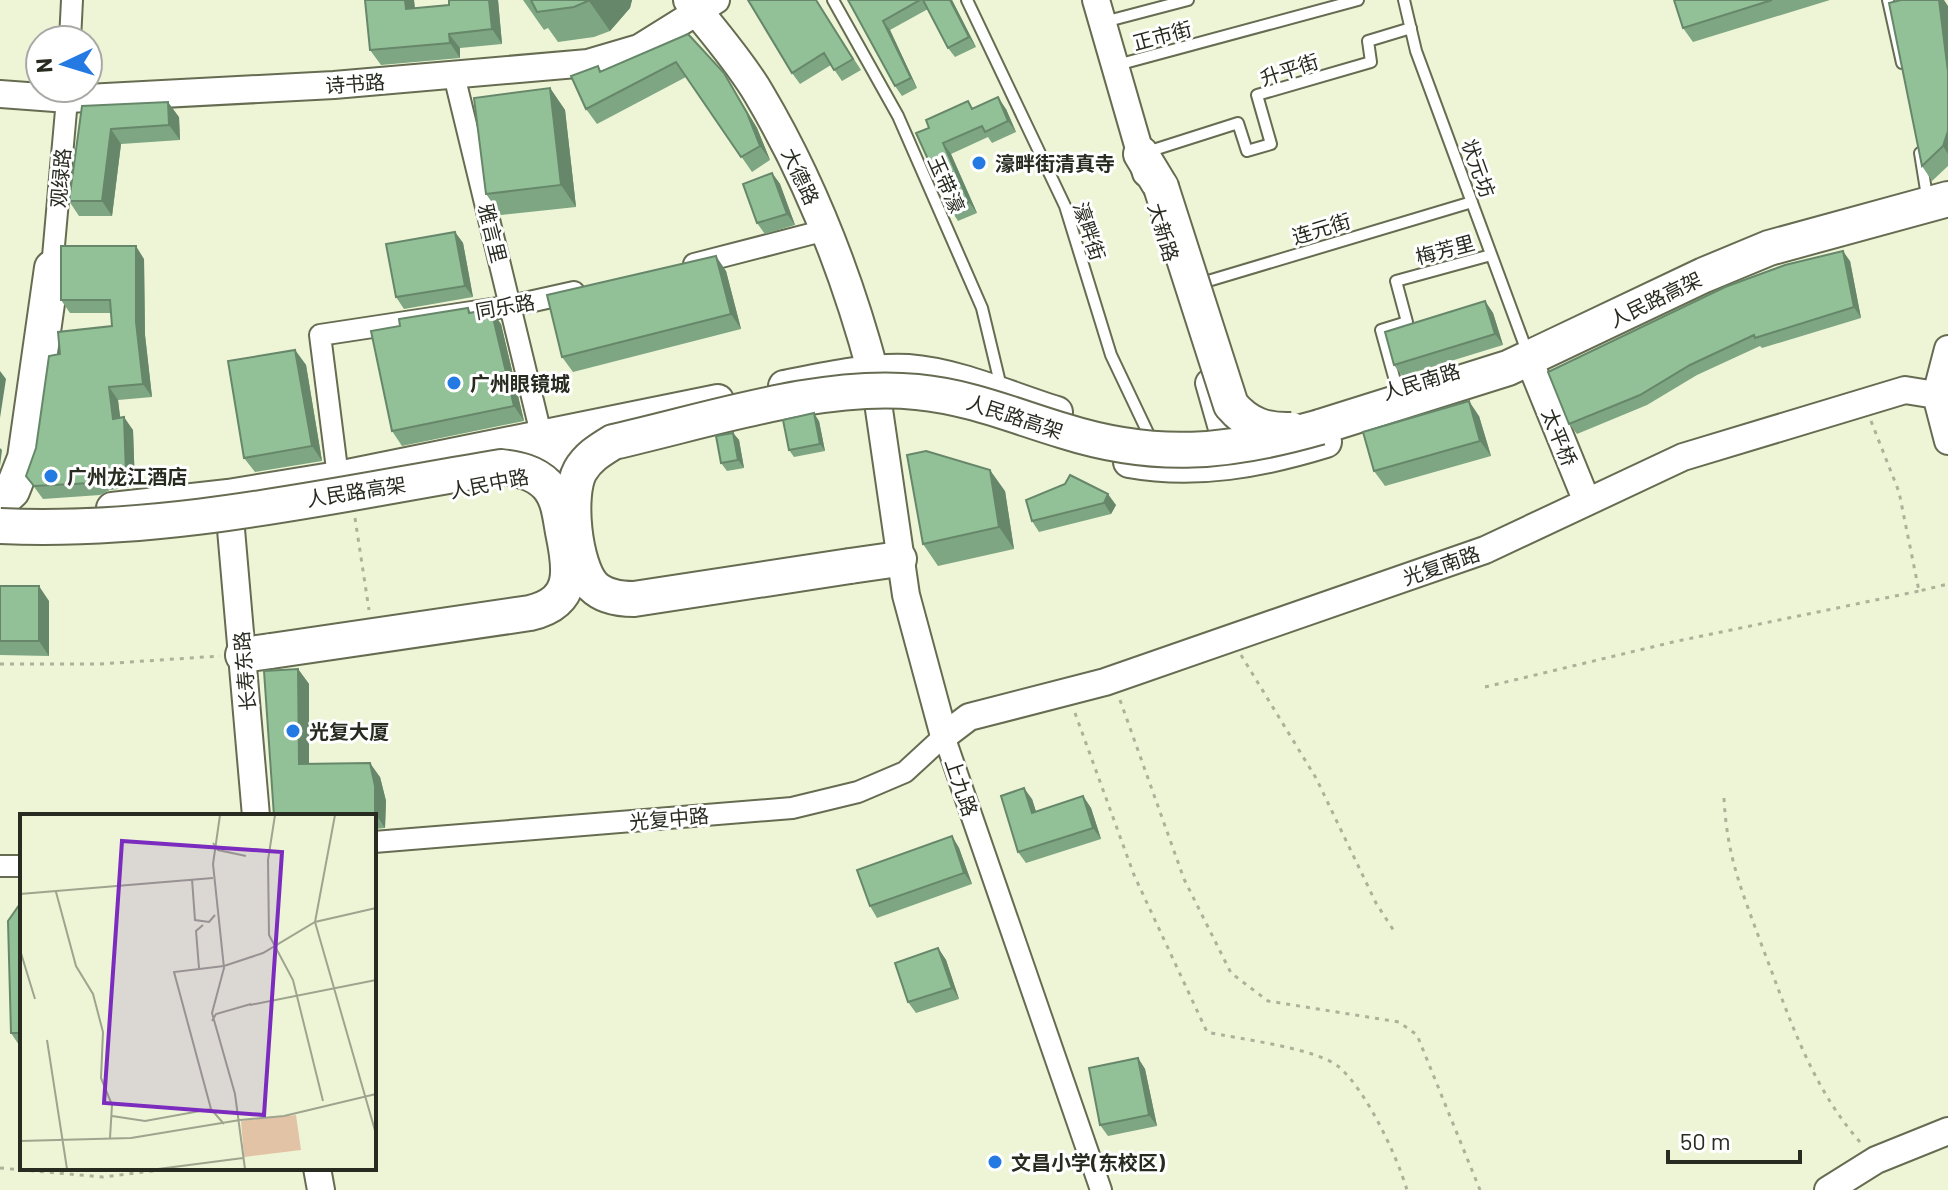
<svg xmlns="http://www.w3.org/2000/svg" width="1948" height="1190" font-family="Barlow,'Noto Sans SC',sans-serif">
<rect width="100%" height="100%" fill="#edf5d6"/>
<g fill="none" stroke-linecap="round" stroke-linejoin="round">
<g stroke="#656c51" stroke-width="14">
<path id="service" d="M833 0 898 116 982 308 1001 387
M967 0 1065 206 1111 355 1148 433
M1404 0 1416 51 1525 346
M1888 0 1902 63
M1104 22 1188 0
M1117 65 1358 0
M1147 152 1238 123 1247 151 1271 144 1257 95 1371 62 1368 41 1411 28
M1920 153 1926 190
M1198 284 1472 202
M1397 388 1381 330 1407 322 1396 281 1491 255"/>
</g>
<g stroke="#656c51" stroke-width="24">
<path id="minor" d="M70 40 72 0
M454 75 542 438
M694 264 826 230
M52 268 68 88
M338 477 320 335 511 306 574 292
M374 842 792 808 858 792 905 772 944 736 1101 1190
M0 866H22"/>
</g>
<g stroke="#656c51" stroke-width="30">
<path id="tertiary" d="M1096 0 1146 173
M0 94 68 99 334 85 588 63 639 48 716 0
M1948 349 1936 395 1948 441
M1534 372 1587 502
M874 375 906 595 944 736 969 717 1105 682 1485 550 1683 457 1905 390 1936 395
M1209 383 1232 464
M228 495 256 816
M317 1168 321 1190
M1828 1190 1876 1160 1948 1131"/>
</g>
<g stroke="#656c51" stroke-width="34">
<path id="secondary" d="M689 0C712 31 739 60 759 94 810 180 847 275 873 372
M784 386C824 378 867 368 908 370 959 374 1008 397 1057 412
M1129 462C1196 474 1261 462 1326 442
M112 508 228 495 338 477 718 400"/>
</g>
<g stroke="#656c51" stroke-width="38">
<path id="primary" d="M1141 154 1161 187
M1320 427 1508 368 1704 275 1769 248 1948 199
M501 467 613 442
M0 502 12 491 25 458 52 268
M850 566 899 559
M243 655 271 651"/>
</g>
<path stroke="#abb299" stroke-width="3" stroke-dasharray="4 6" stroke-linecap="butt" d="M1871 421 1899 492 1919 591 1948 584
M355 518 369 610
M1241 655 1316 778 1376 903 1394 931
M0 664H100L220 656
M1485 687 1673 642 1919 591
M1120 700 1184 879 1231 973 1268 1001 1399 1022 1417 1035 1480 1190
M1075 713 1134 875 1207 1032C1238 1039 1317 1048 1339 1067 1366 1090 1397 1156 1407 1190
M1724 798C1727 858 1742 891 1762 946 1789 1016 1810 1085 1860 1142
M0 1168 103 1177 177 1168"/>
<use href="#service" stroke="#fff" stroke-width="10"/>
<use href="#minor" stroke="#fff" stroke-width="20"/>
<use href="#tertiary" stroke="#fff" stroke-width="26"/>
<use href="#secondary" stroke="#fff" stroke-width="30"/>
<use href="#primary" stroke="#fff" stroke-width="34"/>
<g stroke="#656c51" stroke-width="38" stroke-linecap="butt">
<path id="primary-bridge" d="M1161 187 1231 405C1248 425 1266 431 1292 430
M0 526C168 534 336 494 501 467 518 469 534 472 547 485 559 498 560 516 563 532 571 570 576 602 530 613L271 651
M850 566 634 599C619 599 604 597 593 586 574 565 567 495 580 471 588 457 600 450 613 442 707 421 822 382 917 392 970 397 1014 416 1064 431 1156 460 1229 453 1320 427"/>
</g>
<use href="#primary-bridge" stroke="#fff" stroke-width="34"/>
</g>
<path fill="#7ea682" d="M414 0 415 8 449 5V0H498L502 44 460 48V58L381 65 370 50Z
M523 0H632L630 8 610 31 594 37 558 42 548 28 544 30Z
M816 0 861 70 842 81 831 65 800 84 792 73Z
M848 0H952L976 47 955 57 948 48 928 9 890 30 917 88 902 96 895 86Z
M1674 0H1830L1693 42 1683 28Z
M1948 6V166L1932 181 1922 166Z
M688 34 724 73 757 128 770 160 752 172 686 77 597 124 586 109 598 66 601 71Z
M550 88 565 110 576 207 501 215 486 194Z
M82 106 179 117 180 140 121 144 112 216H79L69 201Z
M973 109H1006L1016 132 992 143 988 137 951 154 977 213 958 221 951 210 916 133Z
M772 173 780 184 795 225 765 234 757 223Z
M455 232 463 243 473 297 404 309 396 297Z
M144 259 145 335 152 397 118 400 120 418 133 430 135 487 110 490 100 495 43 499 26 476 36 448 60 354 112 326 111 313H70L61 300Z
M1850 261 1861 318 1762 348 1760 346 1697 375 1647 405 1577 434 1569 424Z
M726 271 741 329 573 372 562 357Z
M1485 301 1493 313 1503 345 1402 376 1394 365Z
M468 308 471 313 501 324 524 421 402 446 392 431 400 326Z
M295 350 306 365 322 461 255 472 244 458Z
M1479 416 1491 456 1385 486 1374 471Z
M819 421 825 451 794 457 789 450Z
M733 433 739 440 744 468 727 471 721 463Z
M1065 484 1116 505 1111 514 1039 532 1032 521Z
M1005 491 1014 549 938 566 923 544Z
M0 586 49 601V656L0 655Z
M298 669 309 684V764L380 777 386 801 385 828 374 829V816H274Z
M1083 796 1091 808 1101 839 1026 863 1018 852 1032 799 1036 812Z
M952 836 959 848 972 884 877 918 870 906Z
M22 901V1048H21L11 1033Z
M938 948 946 960 959 999 916 1013 908 1002Z
M1138 1058 1145 1069 1157 1126 1108 1136 1100 1125Z"/>
<path fill="#67876a" d="M405 0H414L416 24 406 9Z
M489 0H498L502 44 492 29Z
M590 0H632L630 8 610 31 589 1Z
M950 0H952L976 47 969 37Z
M1939 0H1944L1948 6V72Z
M883 21 890 30 917 88 911 78Z
M449 34 460 48V58L450 43Z
M724 73 757 128 770 160 760 146Z
M550 88 565 110 576 207 561 185Z
M998 97 1006 109 1016 132 1008 121Z
M168 102 179 117 180 140 169 125Z
M111 129 121 144 112 216 102 201Z
M1948 131V154L1943 146Z
M943 143 951 154 977 213 969 202Z
M772 173 780 184 795 225 787 214Z
M455 232 463 243 473 297 465 286Z
M136 246 144 259 145 335 152 397 143 384 136 322Z
M1843 251 1850 261 1861 318 1854 307Z
M716 256 726 271 741 329 731 314Z
M1485 301 1493 313 1503 345 1495 334Z
M491 309 501 324 524 421 514 406Z
M295 350 306 365 322 461 312 446Z
M0 371 6 379 0 418Z
M109 387 118 400 122 431 113 419Z
M1469 401 1479 416 1491 456 1480 441Z
M814 413 819 421 825 451 820 444Z
M124 417 133 430 135 487 126 475Z
M733 433 739 440 744 468 738 460Z
M0 448 2 450 0 466Z
M990 470 1005 491 1014 549 999 527Z
M1108 494 1116 505 1111 514 1104 503Z
M39 586 49 601V656L39 641Z
M298 669 309 684V779L299 764Z
M370 763 380 777 386 801 385 828 375 813Z
M1024 788 1032 799 1040 824 1032 813Z
M1083 796 1091 808 1101 839 1093 828Z
M952 836 959 848 972 884 964 873Z
M938 948 946 960 959 999 952 988Z
M1138 1058 1145 1069 1157 1126 1149 1115Z"/>
<path fill="#93c197" stroke="#67876a" stroke-width="2" d="M365 0H405L406 9 449 5V0H489L492 29 449 34 450 43 370 50Z
M531 0H590L574 7 537 12Z
M748 0H816L853 59 834 70 824 53 792 73Z
M848 0H920L883 21 911 78 895 86Z
M923 0H950L969 37 948 48Z
M1674 0H1772L1683 28Z
M1901 0H1939L1948 72V131L1943 146 1922 166 1889 3Z
M688 34 724 73 747 113 760 146 741 157 676 62 586 109 571 76 598 66 600 72Z
M550 88 561 185 486 194 474 98Z
M998 97 1008 121 985 132 982 126 943 143 969 202 951 210 916 133 929 128 926 120 968 101 972 109Z
M168 102 169 125 111 129 102 201H69L82 106Z
M772 173 787 214 757 223 743 184Z
M455 232 465 286 396 297 386 244Z
M61 246H136V322L143 384 109 387 113 419 124 417 126 475 101 477 91 483 34 486 26 476 36 448 49 356 60 354 58 332 112 326 110 300H61Z
M1843 251 1854 307 1755 338 1754 335 1690 365 1640 395 1569 424 1548 372 1725 287 1785 265Z
M716 256 731 314 562 357 547 295Z
M1485 301 1495 334 1394 365 1385 332Z
M468 308 469 313 491 309 514 406 392 431 371 331 400 326 399 319Z
M295 350 312 446 244 458 228 361Z
M1469 401 1480 441 1374 471 1363 432Z
M814 413 820 444 789 450 783 420Z
M733 433 738 460 721 463 716 436Z
M926 451 990 470 999 527 923 544 907 455Z
M1070 475 1108 494 1104 503 1032 521 1026 500 1065 484Z
M0 586H39V641H0Z
M298 669 299 764 370 763 375 786V813L362 814 360 816H274L264 671Z
M1024 788 1032 813 1083 796 1093 828 1018 852 1001 796Z
M952 836 964 873 870 906 857 870Z
M22 901V1033H11L8 921Z
M938 948 952 988 908 1002 895 963Z
M1138 1058 1149 1115 1100 1125 1089 1068Z"/>
<g fill="#2479e3" stroke="#fff" stroke-width="3">
<circle cx="979" cy="163" r="8"/>
<circle cx="454" cy="383" r="8"/>
<circle cx="51" cy="476" r="8"/>
<circle cx="293" cy="731" r="8"/>
<circle cx="995" cy="1162" r="8"/>
</g>
<g text-anchor="middle" dominant-baseline="central" stroke-width="6" stroke-linejoin="round" paint-order="stroke">
<g font-size="20" fill="#282b20" stroke="#fff">
<text transform="translate(1162 35) rotate(-15)">正市街</text>
<text transform="translate(1289 69) rotate(-18)">升平街</text>
<text transform="translate(355 83) rotate(-4)">诗书路</text>
<text transform="translate(1479 168) rotate(70)">状元坊</text>
<text transform="translate(801 176) rotate(65)">大德路</text>
<text transform="translate(60 178) rotate(-85)">观绿路</text>
<text transform="translate(947 184) rotate(66)">玉带濠</text>
<text transform="translate(1321 228) rotate(-17)">连元街</text>
<text transform="translate(1090 231) rotate(72)">濠畔街</text>
<text transform="translate(1164 232) rotate(73)">大新路</text>
<text transform="translate(493 233) rotate(76)">雅言里</text>
<text transform="translate(1445 249) rotate(-15)">梅芳里</text>
<text transform="translate(1655 299) rotate(-26)">人民路高架</text>
<text transform="translate(505 306) rotate(-10)">同乐路</text>
<text transform="translate(1421 381) rotate(-17)">人民南路</text>
<text transform="translate(1015 416) rotate(18)">人民路高架</text>
<text transform="translate(1560 437) rotate(68)">太平桥</text>
<text transform="translate(489 483) rotate(-11)">人民中路</text>
<text transform="translate(356 491) rotate(-9)">人民路高架</text>
<text transform="translate(1441 565) rotate(-19)">光复南路</text>
<text transform="translate(244 671) rotate(-95)">长寿东路</text>
<text transform="translate(962 787) rotate(71)">上九路</text>
<text transform="translate(669 818) rotate(-5)">光复中路</text>
</g>
<g font-size="20" font-weight="bold" fill="#282b20" stroke="#fff" text-anchor="start">
<text x="995" y="163">濠畔街清真寺</text>
<text x="470" y="383">广州眼镜城</text>
<text x="67" y="476">广州龙江酒店</text>
<text x="309" y="731">光复大厦</text>
<text x="1011" y="1162">文昌小学(东校区)</text>
</g>
</g>
<g transform="translate(20 814)">
<rect width="356" height="356" fill="#edf5d6"/>
<path d="M276 301 281 336 224 343 221 307Z" fill="#e3c3a6"/>
<path fill="none" stroke="#9ea48d" stroke-width="2" d="M200 1 193 50 204 154 192 199 215 280 225 355M255 1 248 46 249 121 273 166 303 287M315 1 295 108 356 320M193 29 198 36 226 42M172 65 175 106 189 108 195 101M36 78 56 152 73 180 83 218 81 264 92 291 90 324M0 80 193 64M0 136 15 185M204 152 243 139 295 108 356 94M179 154 176 117 183 111M230 191 356 166M192 207 196 200 231 190M27 226 47 355M191 295 154 158 204 152M92 302 125 307 191 295 204 310M220 306 264 302 356 280M0 327 111 324 220 306M138 355 223 344"/>
<path fill="#7b2cbf" fill-opacity="0.15" stroke="#7b2cbf" stroke-width="4" d="M102 27 262 38 244 301 84 289Z"/>
<rect width="356" height="356" fill="none" stroke="#282b20" stroke-width="4"/>
</g>
<g transform="translate(64 64) rotate(266)"><circle r="38" fill="#ffffff" stroke="#a9aaa6" stroke-width="2"/>
<path d="M0-6L14 30L0 20L-14 30Z" fill="#2479e3"/>
<text y="-12" font-size="22" font-weight="bold" text-anchor="middle" fill="#282b20">N</text>
</g>
<path d="M1668 1150v12h132v-12" fill="none" stroke="#282b20" stroke-width="4"/>
<text x="1680" y="1150" font-size="24" fill="#282b20" stroke="#ffffff" stroke-width="6" paint-order="stroke">50 m</text>
</svg>
